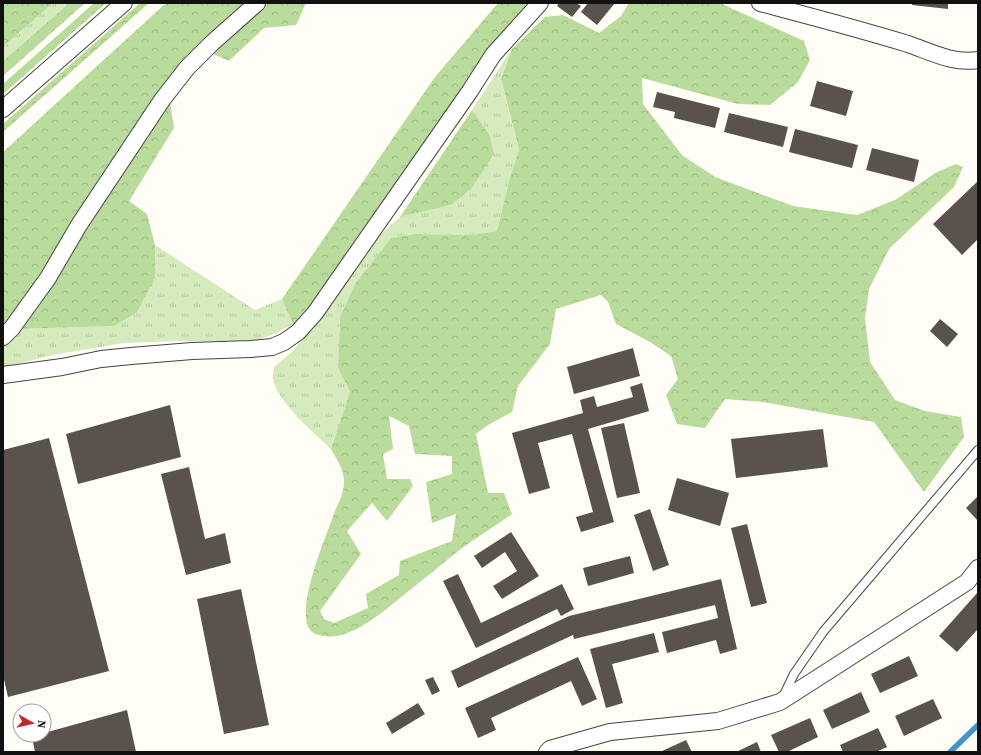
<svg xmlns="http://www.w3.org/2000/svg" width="981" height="755" font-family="'Source Serif 4',serif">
<defs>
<pattern id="grass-tufts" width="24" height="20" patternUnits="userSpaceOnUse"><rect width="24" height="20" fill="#d5ebbd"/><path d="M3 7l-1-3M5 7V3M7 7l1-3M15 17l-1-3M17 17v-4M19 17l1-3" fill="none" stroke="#b6c8a1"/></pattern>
<pattern id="forest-crowns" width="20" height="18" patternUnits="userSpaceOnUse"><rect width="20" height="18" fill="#b9dc9c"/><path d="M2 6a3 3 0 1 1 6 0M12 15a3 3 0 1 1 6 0" fill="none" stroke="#9ebc85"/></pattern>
</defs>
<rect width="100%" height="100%" fill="#fffdf5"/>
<path fill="url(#grass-tufts)" d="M53 3H69L3 61V47Z
M512 49 501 79 509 113 519 150 510 177 497 231 472 235 414 234 391 238 355 284 340 317 338 368 350 392 331 449C315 434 276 401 273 379 272 376 274 371 274 367L292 352 329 307 381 234 400 217 451 205 489 134 472 110Z
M155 245 255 310 282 299 293 324 274 334 252 342 178 341 124 343 58 354 3 367V346L19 329 114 326 155 278Z"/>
<path fill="url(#forest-crowns)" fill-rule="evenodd" d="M3 3H53L3 47Z
M69 3H85L3 76V61Z
M94 3H106L3 94V84Z
M140 3H149L3 132V124Z
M166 3H248L195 53 3 331V152Z
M267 3H306L296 25 264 28 229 61 213 54Z
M498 3H533L487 50 380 208 311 303 293 324 282 299 435 77Z
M629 3H720L804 41 810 60 798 82 770 105 738 104 642 78 643 104 682 155 715 177 793 206 857 215 895 200 937 172 956 164 963 167 954 187 889 249 869 289 865 318 870 362 895 400 925 411 961 417 964 437 924 492 874 422 763 402 725 399 705 428 677 424 666 395 678 379 671 356 650 342 616 324 608 302 601 295 556 309 550 344 518 386 512 412 488 425 476 434 488 493H504L512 514C494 527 475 538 457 552 441 565 426 577 410 590 388 607 353 641 324 636 319 635 313 634 310 630 294 609 327 535 335 511 339 502 344 492 344 482 344 469 337 460 331 449L350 392 338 368 340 317 355 284 391 238 414 234 472 235 497 231 510 177 519 150 501 79 512 49 545 17 563 15 599 33 621 16ZM389 416 409 426 415 454 452 456V474L426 482 432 523 456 514 452 541 400 561 399 575 366 594 368 608 334 623 324 619 320 611 361 554 347 531 372 503 387 521 413 486 410 479H387L383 454 393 449Z
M170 102 174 128 129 201 147 214 155 245V278L137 312 114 326 19 329Z
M472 110 489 134 494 154 471 189 451 205 400 217Z"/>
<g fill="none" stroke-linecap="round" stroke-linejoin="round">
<path stroke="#3f96cf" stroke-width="5.5" d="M950 752 978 725"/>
</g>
<path fill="#5a524d" d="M559 3H576L581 6 572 17 557 6Z
M588 3H615L597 25 581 12Z
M912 3H948V9L912 5Z
M817 81 853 91 846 116 810 106Z
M657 92 720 108 715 128 674 118 675 112 653 107Z
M729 113 788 127 783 147 724 132Z
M795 129 858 145 852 168 789 152Z
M872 148 919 160 914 182 866 170Z
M978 181V239L962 255 933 224Z
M940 319 958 334 947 347 930 331Z
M633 348 640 376 574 394 567 367Z
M642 383 649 411 588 429 614 522 581 532 576 517 593 512 572 434 538 443 550 488 529 494 512 433 583 413 580 400 594 396 597 407 633 397 630 387Z
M170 405 181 457 78 484 66 434Z
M624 423 640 493 617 498 601 428Z
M823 429 828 467 736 478 731 439Z
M49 438 109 671 8 697 3 675V450Z
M189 467 205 539 225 533 231 563 186 575 161 474Z
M677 478 729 493 720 526 668 510Z
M978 496V521L966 508Z
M650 509 669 565 653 571 634 515Z
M747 524 767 603 751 607 731 528Z
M511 532 539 576 502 599 493 586 517 571 505 552 482 568 474 556Z
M630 556 634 573 588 586 583 568Z
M458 574 481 623 562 584 574 609 561 616 557 609 476 648 443 581Z
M721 579 737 649 720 654 716 640 667 653 662 632 718 618 715 605 574 639 573 635 458 688 451 671 569 616Z
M241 589 269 725 224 734 197 599Z
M978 592V629L957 652 939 636Z
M654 633 659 652 612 664 623 703 606 708 590 649Z
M909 656 918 676 880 693 871 674Z
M578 657 597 699 582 706 571 681 491 718 496 730 478 738 465 708Z
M433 677 440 691 432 695 425 680Z
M861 692 870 712 832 729 823 710Z
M933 699 942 718 904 736 895 716Z
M418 703 425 714 392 734 386 723Z
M127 710 136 752H35L32 737 44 735V733Z
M810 718 818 737 787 752H779L771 735Z
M878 728 887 747 876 752H843L840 745Z
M686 740 692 752H660Z
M757 742 761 752H736Z"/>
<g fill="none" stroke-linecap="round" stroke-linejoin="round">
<g stroke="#444" stroke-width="10">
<path id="lane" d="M783 697 794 674 823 632 978 450"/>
</g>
<g stroke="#444" stroke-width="18">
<path id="street" d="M760 3C809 16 859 29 908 44 931 52 953 64 978 60
M3 109 124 3
M3 337 12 328 48 278 79 225 162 100 187 68 212 43 257 3
M3 375 62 367 101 359 131 356 192 351 251 349 272 347 284 342 298 332 315 313 470 91 493 55 540 3
M547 752 550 749 610 732 718 721 780 702 967 582 978 568"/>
</g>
<use href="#lane" stroke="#fff" stroke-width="8"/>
<use href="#street" stroke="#fff" stroke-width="16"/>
</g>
<rect width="981" height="755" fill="none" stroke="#111111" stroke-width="8"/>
<g transform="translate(32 723) rotate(98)"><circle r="19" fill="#ffffff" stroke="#a0a0a0"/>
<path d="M0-3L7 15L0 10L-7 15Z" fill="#c4262e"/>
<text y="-6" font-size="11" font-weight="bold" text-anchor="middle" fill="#111111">N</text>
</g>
</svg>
